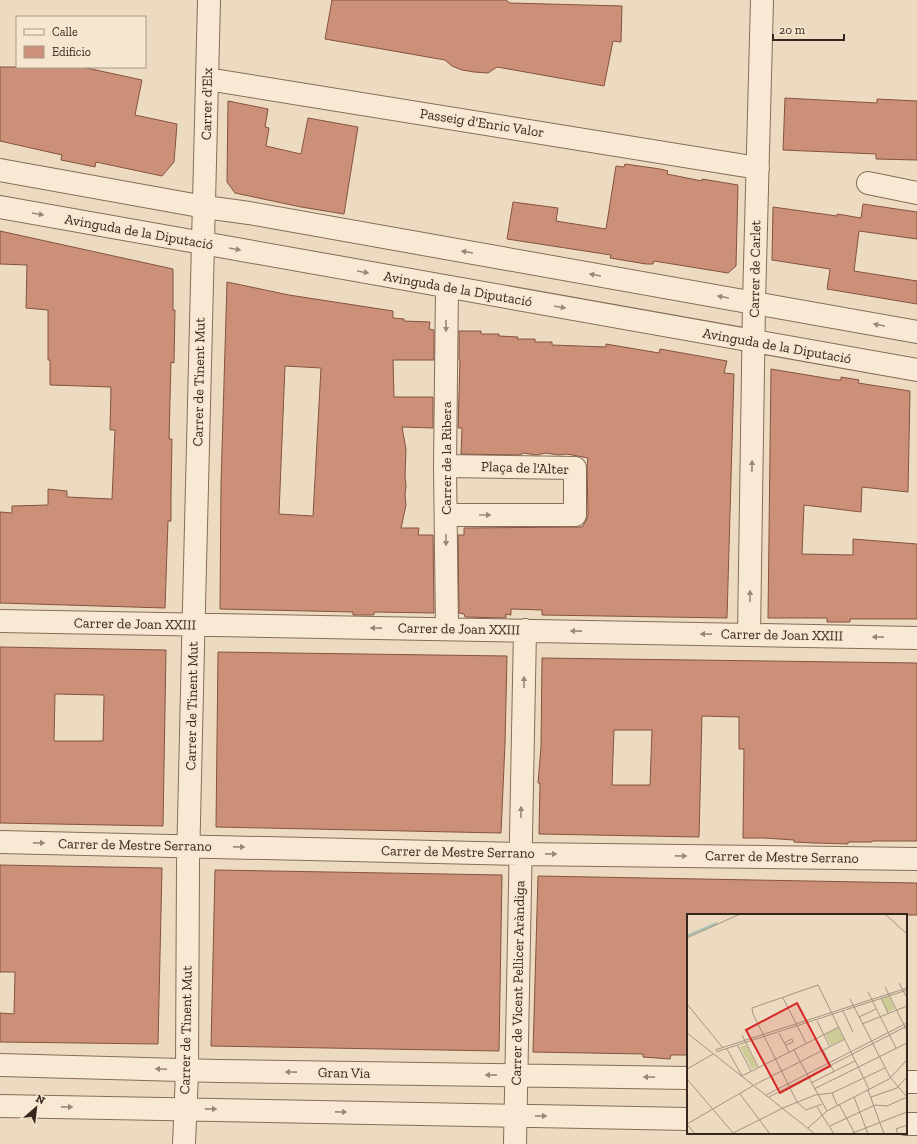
<svg xmlns="http://www.w3.org/2000/svg" width="917" height="1144" font-family="'Zilla Slab',serif">
<rect width="100%" height="100%" fill="#eddbc1"/>
<path fill="#cb9077" stroke="#85533f" fill-rule="evenodd" d="M332 0H506L510 3 622 6 621 42 613 41 604 86 497 67 488 73 474 72 462 70 452 66 445 60 325 39Z
M0 67H82L142 80 135 115 177 124 174 162 162 176 96 162 95 167 76 163 61 160 62 155 0 141Z
M785 98 877 103V99L917 101V160L876 159V154L783 150Z
M228 101 268 109 265 127 269 128 266 146 301 154 308 118 358 127 344 214 301 207 235 193 227 182Z
M625 164 660 169 668 171 667 174 702 181V179L738 185 736 266 728 273 654 261 653 264H646L610 258 611 255 507 239 513 202 558 208 556 221 606 229 616 166 624 167Z
M863 204 917 212V239L859 231 854 271 917 281V304L827 289 830 269 772 260 773 207 837 216V214L861 218Z
M0 231 173 269V310H175L174 363 171 362 169 439H172L171 496V521H168L165 608 0 603V512L12 513V506L48 505V489L67 491V497L112 499 115 430H110L111 387 50 385V360H48V310L26 308 27 265 0 264Z
M227 282 289 295 393 311V318L404 319V321L430 322 429 329 434 330V360H393L394 397H433V428L402 427 406 449 405 477 406 486 405 495 406 505 401 528H419L418 535H433L434 613 374 612V615H353V612L220 609 221 483ZM285 366 321 368 313 516 279 514Z
M459 331H481V334H499V336L518 337 517 339H535V342H552V345L606 347V344L659 353 660 349 727 361 724 373 734 374 727 618 542 615V610L511 609V615L506 614V618L465 617 464 614 459 613 458 535H464V528L582 527 586 521 588 515 587 466 588 458 567 454 559 455 546 453 536 455 524 453 519 455 461 454 462 428H458L460 360H459Z
M771 369 837 380H841V377L859 380 858 383 910 391 908 492 862 487 861 512 804 505 802 554 853 555V539L917 544V619H850V622H827V618H768Z
M0 647 166 650 163 826 0 823ZM55 694 104 695 103 741H54Z
M218 652 507 656 505 744 501 833 216 827Z
M542 658 917 663V841H872V842H848V844L814 843 794 842V840L764 838H743L744 749H739V717L702 716 699 837 539 834 540 783H538L541 747ZM614 730H652L650 785H612Z
M0 865 162 868 158 1044 0 1042V1013L14 1014 15 972H0Z
M215 870 502 875 499 1051 211 1046Z
M538 876 917 883V915H688V1055H671L670 1059 643 1057V1054L533 1052Z"/>
<g fill="none" stroke-linecap="round" stroke-linejoin="round">
<g stroke="#866c59" stroke-width="24">
<path id="minor" d="M207 79 758 168
M0 170 205 207 249 213 917 332
M868 183 917 193
M0 207 917 370
M445 466 575 468V515H446
M0 621 917 638
M447 629 445 466 447 287
M749 635 754 303 762 0
M0 842 520 854 917 859
M0 1065 218 1071 688 1078
M906 1082H917
M0 1106 688 1119
M906 1124H917
M184 1144 187 1073 188 864 193 647 209 0
M515 1144 525 630"/>
</g>
<use href="#minor" stroke="#f8e9d4" stroke-width="22"/>
</g>
<defs><path id="oneway-solid" d="M-6-.8H1V-3.2L6.5 0L1 3.2V.8H-6Z"/></defs>
<g fill="#978878">
<use href="#oneway-solid" transform="translate(38 214) rotate(10)"/>
<use href="#oneway-solid" transform="translate(235 249) rotate(10)"/>
<use href="#oneway-solid" transform="translate(467 252) rotate(-170)"/>
<use href="#oneway-solid" transform="translate(363 272) rotate(10)"/>
<use href="#oneway-solid" transform="translate(595 275) rotate(-170)"/>
<use href="#oneway-solid" transform="translate(723 297) rotate(-170)"/>
<use href="#oneway-solid" transform="translate(560 307) rotate(10)"/>
<use href="#oneway-solid" transform="translate(879 325) rotate(-170)"/>
<use href="#oneway-solid" transform="translate(446 326) rotate(90)"/>
<use href="#oneway-solid" transform="translate(752 466) rotate(-89)"/>
<use href="#oneway-solid" transform="translate(485 515)"/>
<use href="#oneway-solid" transform="translate(446 540) rotate(90)"/>
<use href="#oneway-solid" transform="translate(750 596) rotate(-89)"/>
<use href="#oneway-solid" transform="translate(376 628) rotate(-179)"/>
<use href="#oneway-solid" transform="translate(576 631) rotate(-179)"/>
<use href="#oneway-solid" transform="translate(706 634) rotate(-179)"/>
<use href="#oneway-solid" transform="translate(878 637) rotate(-179)"/>
<use href="#oneway-solid" transform="translate(524 682) rotate(-89)"/>
<use href="#oneway-solid" transform="translate(521 812) rotate(-89)"/>
<use href="#oneway-solid" transform="translate(39 843) rotate(1)"/>
<use href="#oneway-solid" transform="translate(239 847) rotate(1)"/>
<use href="#oneway-solid" transform="translate(551 854) rotate(1)"/>
<use href="#oneway-solid" transform="translate(681 856) rotate(1)"/>
<use href="#oneway-solid" transform="translate(161 1069) rotate(-178)"/>
<use href="#oneway-solid" transform="translate(291 1072) rotate(-179)"/>
<use href="#oneway-solid" transform="translate(491 1075) rotate(-179)"/>
<use href="#oneway-solid" transform="translate(649 1077) rotate(-179)"/>
<use href="#oneway-solid" transform="translate(67 1107) rotate(1)"/>
<use href="#oneway-solid" transform="translate(211 1109) rotate(1)"/>
<use href="#oneway-solid" transform="translate(341 1112) rotate(1)"/>
<use href="#oneway-solid" transform="translate(541 1116) rotate(1)"/>
</g>
<g text-anchor="middle" dominant-baseline="central" stroke-width="3" stroke-linejoin="round" paint-order="stroke">
<g font-size="14" fill="#36261d" stroke="#f5e6d0">
<text transform="translate(207 104) rotate(-89)">Carrer d'Elx</text>
<text transform="translate(482 123) rotate(9)">Passeig d'Enric Valor</text>
<text transform="translate(139 232) rotate(10)">Avinguda de la Diputació</text>
<text transform="translate(755 269) rotate(-89)">Carrer de Carlet</text>
<text transform="translate(458 289) rotate(10)">Avinguda de la Diputació</text>
<text transform="translate(777 346) rotate(10)">Avinguda de la Diputació</text>
<text transform="translate(199 382) rotate(-89)">Carrer de Tinent Mut</text>
<text transform="translate(446 458) rotate(-90)">Carrer de la Ribera</text>
<text transform="translate(525 468) rotate(2)">Plaça de l'Alter</text>
<text transform="translate(135 624) rotate(1)">Carrer de Joan XXIII</text>
<text transform="translate(459 629) rotate(1)">Carrer de Joan XXIII</text>
<text transform="translate(782 635) rotate(1)">Carrer de Joan XXIII</text>
<text transform="translate(192 706) rotate(-89)">Carrer de Tinent Mut</text>
<text transform="translate(135 845) rotate(1)">Carrer de Mestre Serrano</text>
<text transform="translate(458 852) rotate(1)">Carrer de Mestre Serrano</text>
<text transform="translate(782 857) rotate(1)">Carrer de Mestre Serrano</text>
<text transform="translate(518 983) rotate(-89)">Carrer de Vicent Pellicer Aràndiga</text>
<text transform="translate(186 1030) rotate(-89)">Carrer de Tinent Mut</text>
<text transform="translate(344 1073) rotate(1)">Gran Via</text>
</g>
</g>
<g transform="translate(687 914)">
<rect width="220" height="220" fill="#eddbc1"/>
<path d="M202 82 208 95 201 98 195 85ZM151 114 157 125 144 131 138 120ZM59 131 70 153 65 155 53 133Z" fill="#cbcb95"/>
<path fill="none" stroke="#a3bfb4" stroke-width="2" d="M0 22 30 9"/>
<path fill="none" stroke="#a4937f" stroke-width="1" d="M198 0 220 20M0 24 53 0M212 69 220 84M198 73 220 117M181 78 209 134M96 84 119 129M194 84 201 99M163 85 203 163 220 183M0 90 36 134M156 97 166 118M172 103 189 95M130 107 143 133M175 110 220 92M0 119 128 220M92 119 102 138M55 121 71 153M97 129 105 125 106 128 99 131M51 132 64 157M40 135 55 162 152 113M28 136 220 74M107 136 140 197M136 136 147 158M29 138 220 76M0 155 26 140M0 165 47 220M124 169 168 147M127 175 220 129M181 176 197 220M145 179 150 191M53 180 83 220M79 181 220 109M82 183 220 112M167 183 181 220M184 183 210 174 220 163M135 190 119 196 110 188 66 100 65 94 131 71 182 175M152 190 167 218M130 193 147 220M0 210 69 170 158 125M0 210 8 220M143 212 188 191 200 192 220 183M121 214 140 197 202 165 220 146M44 220 96 194 128 181 145 179 198 154M163 220 220 198M211 220 209 215 220 211"/>
<path fill="#d62828" fill-opacity="0.15" stroke="#d62828" stroke-width="2" d="M110 89 143 152 93 179 59 116Z"/>
<rect width="220" height="220" fill="none" stroke="#36261d" stroke-width="2"/>
</g>
<rect x="16" y="16" width="130" height="52" fill="#f5e6d0" stroke="#a99988"/>
<rect x="24" y="29" width="20" height="6" fill="#f8e9d4" stroke="#a99988"/>
<text x="52" y="36" font-size="12" fill="#36261d">Calle</text>
<rect x="24" y="46" width="20" height="12" fill="#cb9077" stroke="#a99988"/>
<text x="52" y="56" font-size="12" fill="#36261d">Edificio</text>
<g transform="translate(36 1108) rotate(28)" stroke="#f5e6d0" stroke-width="3" paint-order="stroke">
<path d="M0-3L7 15L0 10L-7 15Z" fill="#36261d"/>
<text y="-6" font-size="11" font-weight="bold" text-anchor="middle" fill="#36261d">N</text>
</g>
<path d="M773 34v6h71v-6" fill="none" stroke="#36261d" stroke-width="2"/>
<text x="779" y="34" font-size="12" fill="#36261d" stroke="#f5e6d0" stroke-width="3" paint-order="stroke">20 m</text>
</svg>
